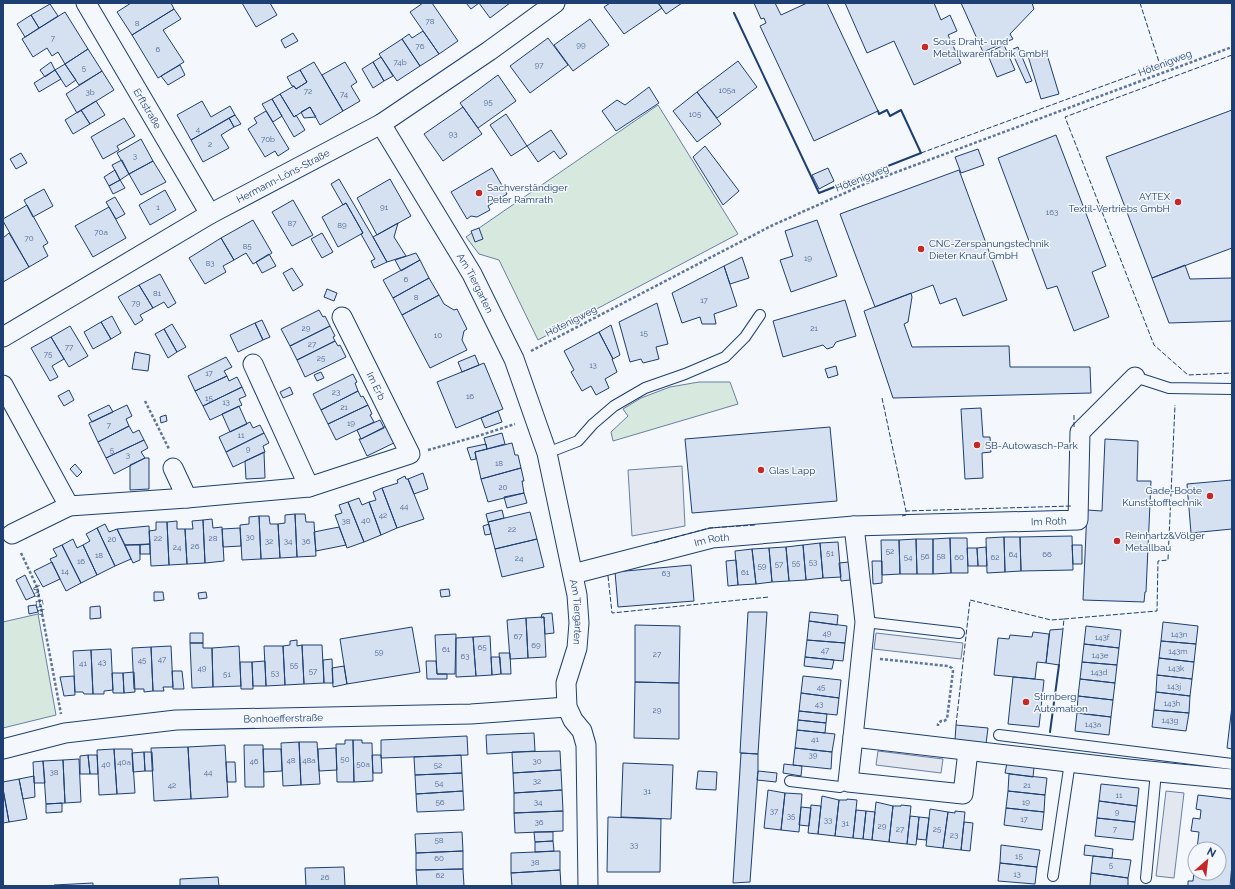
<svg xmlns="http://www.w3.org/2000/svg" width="1235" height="889" font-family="Raleway,sans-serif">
<rect width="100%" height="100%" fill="#f4f7fb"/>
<path fill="#d7e8df" stroke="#687fa3" d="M658 105 738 234 538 340 499 260 479 254 466 237Z
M699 382H730L738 404 613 441 611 432 628 416 623 409 641 398 670 387Z
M38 614 56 715 3 728V622Z"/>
<path fill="#e3e8f0" stroke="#687fa3" d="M682 466 685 526 632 536 628 470Z
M876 633 963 643 961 659 874 649Z
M878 751 943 759 941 773 876 765Z
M1166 791 1184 793 1174 878 1156 876Z"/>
<path fill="#d5e0f0" stroke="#1d3f73" d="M131 3H171L174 9 132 35 117 12Z
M242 3H270L277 15 256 27Z
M423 3H432L458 41 439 54 410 12Z
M466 3H479L471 9Z
M479 3H510L490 18Z
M610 3H658L662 8 624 34 604 7Z
M658 3H682L666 14Z
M754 3H775L781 15 807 3H827L878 111 814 141 760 26 766 23 764 18 761 19Z
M845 3H934L941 20 950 15 957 31 948 35 961 63 914 85 894 41 867 53Z
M961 3H1032L1034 9 1010 34 1013 39 983 52Z
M50 4 58 16 39 28 31 15Z
M174 9 181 19 163 30 184 62 158 78 132 35Z
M65 12 88 49 65 64 58 52 52 56 47 48 33 57 22 39Z
M31 15 39 28 25 37 17 24Z
M590 19 609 45 573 71 554 45Z
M423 31 439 54 420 66 402 39 409 34 412 38Z
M293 33 298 41 285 48 281 40Z
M548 38 568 65 530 93 510 66Z
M402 39 420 66 397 81 379 54Z
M1004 45 1015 70 997 77 987 53Z
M1018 47 1032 81 1026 83 1011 50Z
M88 49 102 71 79 85 65 64Z
M1046 51 1059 94 1041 99 1028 56Z
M381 57 393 76 384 81 373 62Z
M738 61 757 87 717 118 697 92Z
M51 62 55 70 45 77 40 70Z
M314 62 343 111 320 125 310 107 294 117 280 94 294 86 296 89 307 82 300 70Z
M345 62 357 82 351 86 360 101 343 111 322 75Z
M373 62 384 81 373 88 362 69Z
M65 64 76 80 66 87 55 70Z
M180 65 185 75 168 85 161 76Z
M55 70 61 79 39 92 34 83Z
M300 70 307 82 296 89 294 86H292L287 77Z
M102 71 114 90 77 113 66 94Z
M498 75 516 101 478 128 460 103Z
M649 87 659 103 616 131 602 111 617 100 625 105Z
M697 92 721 124 697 142 673 111Z
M280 94 294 117 296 115 305 130 294 137 272 99Z
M272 99 282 116 273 122 262 104Z
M96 101 105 115 90 124 81 110Z
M202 101 211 117 230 106 235 115 191 140 177 115Z
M310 107 316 117 304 118 301 112Z
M463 107 482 134 443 161 424 134Z
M81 110 90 124 73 134 65 120Z
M1232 110V248L1152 278 1106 157Z
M266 111 289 149 278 156 275 151 265 157 248 129 257 123 254 118Z
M506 114 527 146 511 156 490 125Z
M235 115 241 124 234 127 229 118Z
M124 118 135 136 117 146 119 150 103 159 91 137Z
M229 118 234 127 221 135 229 148 203 162 191 140Z
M551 130 567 154 560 159 554 151 538 162 527 146Z
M1056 135 1106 266 1092 272 1109 317 1074 331 1057 286 1047 289 998 158Z
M141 139 153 161 129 174 117 153Z
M705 146 739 191 723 205 693 157Z
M978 149 984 165 961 173 955 157Z
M21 153 27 163 16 169 10 159Z
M122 160 129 174 120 180 112 165Z
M153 161 166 182 141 195 129 174Z
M492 168 507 194 488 206 490 210 477 217 471 216 467 219 451 192Z
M828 168 834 181 819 189 812 175Z
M115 170 120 180 109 186 104 177Z
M959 170 1007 300 963 316 956 298 940 304 933 285 875 307 840 214Z
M339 179 373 237 387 262 374 268 371 261 375 259 361 234 363 233 346 203 343 205 331 184Z
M390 179 411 216 377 235 357 198Z
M120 180 125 188 113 194 109 186Z
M44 189 53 206 33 217 24 200Z
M165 190 176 210 150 225 139 205Z
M115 197 125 214 116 219 106 202Z
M293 200 313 235 292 246 272 212Z
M346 203 363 233 338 247 322 217Z
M27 205 48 243 43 246 48 256 29 267 3 221V219Z
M109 207 126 238 93 257 75 226Z
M253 220 272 253 253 264 246 253 234 260 221 238Z
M817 220 837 276 791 292 780 260 793 256 785 231Z
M398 223 394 237 406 256 387 262 373 237Z
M479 228 483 239 475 242 471 231Z
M9 233 29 267 3 282V238Z
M322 233 333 252 322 258 311 239Z
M221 238 234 260 223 266 226 272 205 284 189 258Z
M416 253 420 260 401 271 395 260Z
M269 254 276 266 262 273 256 262Z
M742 257 749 278 730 284 724 266Z
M420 260 429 278 393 298 383 280Z
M1185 265 1190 279 1232 278V321L1169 323 1152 278Z
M724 266 737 306 714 314 716 324H702L700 317 682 323 672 293Z
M292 268 303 285 293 291 283 273Z
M160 274 176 303 168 308 164 302 153 308 139 285Z
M429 278 439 295 402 315 393 298Z
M139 285 153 308 140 315 143 320 135 325 118 297Z
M327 289 337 293 334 301 324 297Z
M911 293 912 297 908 322 904 324 912 347 1009 346 1010 367H1090L1091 393 893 398 864 311Z
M439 295 444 304 454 310 457 309 467 329 464 331 462 340 467 350 430 368 402 315Z
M845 300 856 336 836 342 833 347 827 349 823 345 783 357 773 321Z
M657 303 668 344 656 347 659 359 643 363 641 359 630 362 619 322Z
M319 310 323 317 325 316 330 326 290 346 281 329Z
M112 316 121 333 111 339 101 322Z
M262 320 270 337 263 340 255 323Z
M101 322 111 339 93 349 84 332Z
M255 323 263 340 238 352 230 335Z
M172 324 186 347 177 352 164 329Z
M611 325 620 355 613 359 599 332Z
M70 326 88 356 69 367 51 337Z
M330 326 335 336 333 337 335 341 297 360 290 346Z
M164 329 177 352 168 358 155 334Z
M599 332 613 359H612L617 372 605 379 609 388 596 395 591 386 582 391 571 372 574 370 564 351Z
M51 337 64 359 52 366 58 377 50 381 31 348Z
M335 341 338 346 340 345 346 357 305 377 297 360Z
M135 352 150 355 148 371 132 369Z
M475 355 479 365 462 372 458 362Z
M226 357 232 367 224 371 227 376 195 391 188 376Z
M484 363 503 409 456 428 437 382Z
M836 366 838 375 828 378 825 369Z
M321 372 324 378 317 381 314 375Z
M353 374 357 382 355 383 358 391 321 410 313 394Z
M227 376 229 381 237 377 242 387 203 406 195 391Z
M242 387 246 396 239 399 242 405 210 420 203 406Z
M290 387 293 394 283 398 280 392Z
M69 390 74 400 64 406 58 396Z
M358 391 361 397 363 396 368 405 328 424 321 410Z
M109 405 113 412 92 422 88 415Z
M127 405 132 416 126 419 129 426 98 442 89 423Z
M368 405 372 414 370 415 374 422 336 440 328 424Z
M239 406 247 424 230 432 222 414Z
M981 408 983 437H990L991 452 982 453 983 478 965 479 961 409Z
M498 411 502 422 485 428 481 418Z
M166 415 167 421 161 423 160 417Z
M380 420 384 428 361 439 357 430Z
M250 422 253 428 260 425 264 433 226 452 219 437Z
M392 423 400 440 367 456 359 439H361Z
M129 426 133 433 139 430 144 440 106 458 98 442Z
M830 427 837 501 692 513 685 439Z
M264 433 269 443 263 446 265 452 233 467 226 452Z
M502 433 505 444 487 449 484 438Z
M1105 439 1138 441 1137 481H1151L1146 592H1145L1144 602 1083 600 1087 510 1102 511Z
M144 440 148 448 141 452 145 458 114 474 106 458Z
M512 443 515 455H518L521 468 481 479 475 452Z
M486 444 487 449 475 452 476 459 471 460 467 448Z
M264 452 265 478 246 479 245 461Z
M145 458H149V489L130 490V465Z
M75 464 82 472 77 477 70 469Z
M521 468 524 481H522L524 493 488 502 481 479Z
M423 473 428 489 414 494 408 479Z
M405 476 406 479H408L424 519 397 528 382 488 398 483 397 480Z
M1232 480V529L1191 533 1187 484Z
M382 488 397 528 381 535 369 502 376 500 373 492Z
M524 493 527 503 507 508 504 497Z
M359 498 362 505 369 502 381 535 364 542 348 502Z
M348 502 364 542 347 548 335 515 342 513 339 505Z
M502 510 504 518 488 522 486 514Z
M530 512 537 539 495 549 488 522Z
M295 514 297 557 280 558 278 524 285 523V515Z
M295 514H305L306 522H314L316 556 297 557Z
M259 516 261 559 242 560 240 525 249 524V517Z
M259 516H269L270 524H278L280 558 261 559Z
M212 519 213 528 222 527 224 561 205 563 203 520Z
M203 520 205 563 187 564 185 529H193L192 521Z
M177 521V529H185L187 564 169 565 167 522Z
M156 522H167L169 565 151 566 149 531 156 530Z
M105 524 109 532 117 529 131 559 115 566 97 528Z
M489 524 491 534 485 535 483 526Z
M149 526 150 544 125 545 117 529Z
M339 527 346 545 316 551 314 532Z
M97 528 115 566 97 575 83 545 90 541 86 534Z
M240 528 241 546 223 547 222 529Z
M1072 536 1073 570 1021 571 1020 537Z
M1004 537 1005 572 987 573 986 538Z
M1004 537H1020L1021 571 1005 572Z
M950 538 951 573 933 574V539Z
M950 538H967L968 573H951Z
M73 539 77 548 83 545 97 575 81 583 62 545Z
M537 539 544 567 502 577 495 549Z
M916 539 917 574H900L899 540Z
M916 539H933V574H917Z
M881 540H899L900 574 882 575Z
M838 542 841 577 823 578 820 543Z
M820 543 823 578 806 580 803 545Z
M150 544V554H140V545Z
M62 545 81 583 66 591 50 559 57 556 53 549Z
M125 545H140V560L133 563Z
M803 545 806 580 789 581 786 547Z
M1072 545H1082V564H1073Z
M786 547 789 581 772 582 769 548Z
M986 547 987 566H978L977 548Z
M769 548 772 582 756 584 752 549Z
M967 548H977L978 566H968Z
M752 549 756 584 738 585 735 551Z
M736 560 738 585 728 586 726 561Z
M872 561H882V583L873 584Z
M52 562 60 579 43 587 34 571Z
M849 562 850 580 841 581 839 563Z
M691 565 694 601 618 607 615 572Z
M25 575 35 596 26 600 16 580Z
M449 589 450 596 441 597 440 590Z
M154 592H163L164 600 154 601Z
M206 592 207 598 199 599 198 593Z
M36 605 38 612 29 614 28 606Z
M100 606 101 618 90 619V607Z
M748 612H767L758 754 740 753Z
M810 612 838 615 837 625 809 621Z
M552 613 554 633 545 634 544 617 541 618 542 614Z
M544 617 546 657 528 658 526 618Z
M526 618 528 658 510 659 507 620Z
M809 621 847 626 845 643 807 640Z
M1163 622 1198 626 1196 644 1161 641Z
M635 625 680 626 679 683 635 682Z
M1086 626 1121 630 1119 648 1084 644Z
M412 627 420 672 347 684 340 639Z
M1063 629 1059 665 1046 663 1050 630Z
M1033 632 1049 634 1046 663 1037 662 1035 679 994 675 998 638 1009 639 1010 635 1032 637Z
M190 633H203V643H190Z
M456 634 455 674H437L435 635Z
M490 636 492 675 476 676 473 637Z
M473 637 476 676 456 677V638Z
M297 640V646L302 645 304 684 285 685 283 646 290 645V641Z
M807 640 845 643 843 661 805 657Z
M1161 641 1196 644 1194 662 1159 658Z
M190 643H203V648H212L213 687 192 688Z
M1084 644 1119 648 1117 665 1082 662Z
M302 645H322L324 683 304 684Z
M171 646 173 687H163L164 691H153L151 647Z
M239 646 241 686 213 687 212 648Z
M264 646H283L285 685 266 686Z
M151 647 153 691 144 692V689H134L132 648Z
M111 649 113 690 104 691V694H93L91 650Z
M91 650 93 694H84L83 692H75L73 651Z
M499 653H510L511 674H501Z
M491 657H500L501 674 492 675Z
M805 657 834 660 832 669 804 666Z
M1159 658 1194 662 1192 679 1157 675Z
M332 659 333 683H324L323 660Z
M265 661 266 686H253L252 662Z
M426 661H436L437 674H447V679H427Z
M240 662H252L253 689H241Z
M1082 662 1117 665 1115 683 1080 679Z
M344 666 347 684 333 687 332 668Z
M172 671H182L184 689H173Z
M134 672 135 692 124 693 123 673Z
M112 673H123L124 693H113Z
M1157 675 1192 679 1190 696 1156 692Z
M74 676 75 695 64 696 60 677Z
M803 676 841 680 839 698 801 693Z
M1013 677 1044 680 1039 727 1008 724Z
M1080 679 1115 683 1113 700 1078 696Z
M635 682 679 683V739L634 738Z
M1156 692 1190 696 1189 713 1154 710Z
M801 693 839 698 837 715 799 711Z
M1078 696 1113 700 1111 717 1077 713Z
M1232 706V749L1227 748Z
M1154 710 1189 713 1186 731 1152 727Z
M799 711 827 714 826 723 798 720Z
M1077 713 1111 717 1109 735 1075 731Z
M798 720 826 723 825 733 797 730Z
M956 725 988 728 986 744 955 740Z
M797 730 835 734 832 752 795 748Z
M534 733 535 751 487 754 486 735Z
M467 736 468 755 381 758V740Z
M345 740H353L354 782H337L336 744H345Z
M353 740H362V743H372L373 781 354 782Z
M299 742 301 785 283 786 281 743Z
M299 742H317L320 784 301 785Z
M225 745 228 797 191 799 188 747Z
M244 745H263L264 787H245Z
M188 747 191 799 154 801 151 748Z
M336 748 337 770 319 771 318 749Z
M795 748 832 752 831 769 793 765Z
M114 749H132L135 793 117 794Z
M114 749 117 794 99 795 97 750Z
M263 749H281L282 771 264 772Z
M560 751 561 770 513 773 512 752Z
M144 752H152L153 771H145Z
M144 752 145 771 133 772 132 753Z
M741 753 758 754V771L750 882 733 883Z
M88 755 90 774H80V756Z
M88 755H97L98 774H90Z
M372 755H381L382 773H373Z
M461 755 462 773 415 775 414 757Z
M79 759 81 802 65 803 63 760Z
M63 760 65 803 46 804 43 761Z
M43 761 45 783H34L33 762Z
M226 762H235L236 782H227Z
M623 763 673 765 671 819 621 817Z
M1007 763 1034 767 1033 777 1005 773Z
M784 764 802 766 801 776 783 773Z
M561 770 562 790 514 793 513 773Z
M698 771 717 772 716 790 696 789Z
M758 771 777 773 776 782 757 780Z
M462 773 463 791 416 794 415 775Z
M1009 774 1047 778 1045 795 1008 791Z
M34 776 35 797 23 799 19 779Z
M19 779 27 819 9 822 3 789V782Z
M1101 784 1139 788 1137 806 1099 801Z
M3 789 9 822 3 823Z
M562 790 563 811 514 813V793Z
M768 790 785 793 781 830 764 828Z
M463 791 464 810 417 812 416 794Z
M1008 791 1045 795 1044 812 1006 808Z
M785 793 802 794 799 832 781 830Z
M1198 795 1232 799V864L1230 886H1188V881H1193L1195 865V873H1219V849H1197L1199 832 1191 831 1193 818 1200 819 1201 810 1196 809Z
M822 796 839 800 835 836 818 834Z
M847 799 857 800 853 838 835 836 839 800H847Z
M1099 801 1137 806 1135 822 1097 818Z
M876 802 893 806 889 842 872 840Z
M62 803V812L46 813V804Z
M811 805 821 806 818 834 808 833Z
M901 805 911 806 907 844 889 842 893 806H901Z
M801 807 811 808 809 826 799 825Z
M1006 808 1044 812 1042 830 1004 825Z
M930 809 948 812 943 848 926 846Z
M856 810 866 811 863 839 853 838Z
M563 811V831L515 833 514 813Z
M866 811 875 812 872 840 863 839Z
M955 811 965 812 961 850 943 848 948 812 955 813Z
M910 816 919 817 916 845 907 844Z
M608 817 661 819 660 872H607Z
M919 817 929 818 926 840 917 839Z
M1097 818 1135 822 1133 840 1095 836Z
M964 822 973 823 970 851 961 850Z
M462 832 463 851 416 853 415 834Z
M534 832H553V841L535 842Z
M553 841 554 851 535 852V842Z
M1001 845 1040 850 1037 867 1000 863Z
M1085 845 1113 849 1112 858 1084 855Z
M463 851V869L416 870V853Z
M560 851V870L511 873V853Z
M1093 856 1131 860 1128 878 1091 873Z
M1000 863 1037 867 1035 884 998 881Z
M344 867 345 886H306L305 868Z
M463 869 464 886H417L416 870Z
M560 870 561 886H512L511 873Z
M1091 873 1128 878V886H1090Z
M218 877 219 886H180V879Z
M93 883V886H54V885Z"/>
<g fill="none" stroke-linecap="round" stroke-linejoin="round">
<g stroke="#1d3f73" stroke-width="12">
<path id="service" d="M1135 377 1169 388 1232 389
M547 453 578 441 593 424 614 406 645 388 685 374 725 357 745 337 760 315
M865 622 959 633
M999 735 1232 764
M790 781 840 787 848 782
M1053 876 1070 762
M1146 878 1156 772"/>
</g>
<g stroke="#1d3f73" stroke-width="21">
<g id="minor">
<path id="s2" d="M86 3 210 214"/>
<path id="s3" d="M381 124 472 274 514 359 547 453 577 595 579 623 577 648 566 683 567 707 573 720 582 731 586 745 588 886"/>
<path id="s4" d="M3 337 210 214 381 124 489 51 555 3"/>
<path d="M3 385 69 506 187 498 309 487 253 364"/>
<path d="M173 468 187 498"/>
<path d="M309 487 410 454 342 317"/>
<path d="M854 526 865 622 853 737 1128 769 1232 779"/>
<path d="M12 534 69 506"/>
<path id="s5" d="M573 574 712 538 854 526 1078 520 1080 432 1135 377"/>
<path d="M853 737 848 782 963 794 968 751"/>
<path id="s6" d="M3 749 65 733 176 720 471 714 567 707"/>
</g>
</g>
<g stroke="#5e769c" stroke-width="2.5" stroke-dasharray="3 2" stroke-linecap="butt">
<path d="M531 351 771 226 867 183 1232 47"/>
<path d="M145 401 169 449"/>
<path d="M428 450 478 436 515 424"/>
<path id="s1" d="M21 553 37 587 61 714"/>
<path d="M880 659 948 666 952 668 953 671 947 719 944 721H941L938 724V726"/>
</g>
<use href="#service" stroke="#f4f7fb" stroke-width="10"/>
<use href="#minor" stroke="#f4f7fb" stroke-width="19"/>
<path stroke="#1d3f73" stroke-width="1" stroke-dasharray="5 2" stroke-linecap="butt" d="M1232 55 1065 117 1154 345 1188 375 1232 373
M921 153 1160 65 1140 3
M882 398 906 511
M1074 427V415
M902 516 906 515V511L1071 506
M654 543 709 528 756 525
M608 576 612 613 769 597
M1064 619 1157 611 1158 561 1168 560 1175 405
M956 725 970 600 1051 620 1064 619 1063 629"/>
<path stroke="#1d3f73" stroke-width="2" d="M734 13 819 193 921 153 901 110 890 116 887 110 879 114 878 111
M1050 732 1059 665"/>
</g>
<g fill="#c62828" stroke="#f4f7fb" stroke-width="1.5">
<circle cx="925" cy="47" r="4"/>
<circle cx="479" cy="193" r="4"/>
<circle cx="1178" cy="202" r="4"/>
<circle cx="921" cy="249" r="4"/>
<circle cx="977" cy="445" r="4"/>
<circle cx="761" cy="470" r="4"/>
<circle cx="1210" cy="496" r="4"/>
<circle cx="1117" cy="541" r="4"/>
<circle cx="1026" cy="702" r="4"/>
</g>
<g text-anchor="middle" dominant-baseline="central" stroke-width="3" stroke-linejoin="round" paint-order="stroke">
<g font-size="8" fill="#4b6792">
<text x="430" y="21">78</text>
<text x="137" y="23">8</text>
<text x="53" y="38">7</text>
<text x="581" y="45">99</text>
<text x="420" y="46">76</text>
<text x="158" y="49">6</text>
<text x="400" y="62">74b</text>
<text x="539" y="65">97</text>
<text x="84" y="68">5</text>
<text x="727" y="90">105a</text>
<text x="308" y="91">72</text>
<text x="90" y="92">3b</text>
<text x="344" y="94">74</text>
<text x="488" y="102">95</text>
<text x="695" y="114">105</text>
<text x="198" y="129">4</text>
<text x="453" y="134">93</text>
<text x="268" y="139">70b</text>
<text x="210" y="144">2</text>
<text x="135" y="156">3</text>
<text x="158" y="207">1</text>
<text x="384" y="207">91</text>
<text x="1052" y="212">163</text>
<text x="292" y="223">87</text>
<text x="342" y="225">89</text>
<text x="101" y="232">70a</text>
<text x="29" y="238">70</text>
<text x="247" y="246">85</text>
<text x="808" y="258">19</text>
<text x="210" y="263">83</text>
<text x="406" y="279">6</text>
<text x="157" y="293">81</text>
<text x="416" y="297">8</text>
<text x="704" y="300">17</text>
<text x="136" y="303">79</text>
<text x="306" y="328">29</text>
<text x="814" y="328">21</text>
<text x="644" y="333">15</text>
<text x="438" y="335">10</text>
<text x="312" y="344">27</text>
<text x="69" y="347">77</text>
<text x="48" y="354">75</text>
<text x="321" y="358">25</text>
<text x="593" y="365">13</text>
<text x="209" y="373">17</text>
<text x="336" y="392">23</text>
<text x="470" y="396">16</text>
<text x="209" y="398">15</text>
<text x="226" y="402">13</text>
<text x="344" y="407">21</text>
<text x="351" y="423">19</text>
<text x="109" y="425">7</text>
<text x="241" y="435">11</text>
<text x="248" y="449">9</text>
<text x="112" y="450">5</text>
<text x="128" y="455">3</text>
<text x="499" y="463">18</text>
<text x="503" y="487">20</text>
<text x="404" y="506">44</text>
<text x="383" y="515">42</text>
<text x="366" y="520">40</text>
<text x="346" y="521">38</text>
<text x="512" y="529">22</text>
<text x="250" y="537">30</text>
<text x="158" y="538">22</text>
<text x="213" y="538">28</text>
<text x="112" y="539">20</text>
<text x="269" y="541">32</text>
<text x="288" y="541">34</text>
<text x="306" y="541">36</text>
<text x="195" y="546">26</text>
<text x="177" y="547">24</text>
<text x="890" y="551">52</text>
<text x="830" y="553">51</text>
<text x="1013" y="554">64</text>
<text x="1047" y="554">66</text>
<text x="99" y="555">18</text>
<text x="925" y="556">56</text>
<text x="941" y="556">58</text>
<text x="908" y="557">54</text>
<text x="959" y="557">60</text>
<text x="995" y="557">62</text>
<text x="519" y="558">24</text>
<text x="81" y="561">16</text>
<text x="813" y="562">53</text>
<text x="796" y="563">55</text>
<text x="779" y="564">57</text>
<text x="762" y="566">59</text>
<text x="65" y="571">14</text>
<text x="745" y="572">61</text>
<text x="666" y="573">63</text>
<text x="827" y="633">49</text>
<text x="1179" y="634">143n</text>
<text x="518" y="636">67</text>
<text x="1102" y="637">143f</text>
<text x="536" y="645">69</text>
<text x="482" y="647">65</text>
<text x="446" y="649">61</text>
<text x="825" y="650">47</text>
<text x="1178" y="651">143m</text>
<text x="379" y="652">59</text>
<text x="657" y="654">27</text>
<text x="1100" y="655">143e</text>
<text x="465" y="656">63</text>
<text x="162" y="659">47</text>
<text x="142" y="660">45</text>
<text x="102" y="662">43</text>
<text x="83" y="663">41</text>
<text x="294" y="665">55</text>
<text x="202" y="668">49</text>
<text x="1176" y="668">143k</text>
<text x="313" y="671">57</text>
<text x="1099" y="672">143d</text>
<text x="275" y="673">53</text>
<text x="227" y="674">51</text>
<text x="1174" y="686">143j</text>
<text x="821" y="687">45</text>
<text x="1172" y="703">143h</text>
<text x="819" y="704">43</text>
<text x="657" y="710">29</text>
<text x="1170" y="720">143g</text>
<text x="1093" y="724">143a</text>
<text x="815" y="739">41</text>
<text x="813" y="755">39</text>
<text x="345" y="759">50</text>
<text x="291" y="760">48</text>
<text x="309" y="760">48a</text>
<text x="254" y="761">46</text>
<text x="537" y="761">30</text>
<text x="124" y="762">40a</text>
<text x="106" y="764">40</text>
<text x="363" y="764">50a</text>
<text x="438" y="765">52</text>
<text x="54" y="772">38</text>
<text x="208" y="772">44</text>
<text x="537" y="781">32</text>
<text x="439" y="783">54</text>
<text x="172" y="785">42</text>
<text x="1027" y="785">21</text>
<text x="647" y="791">31</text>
<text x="1119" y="795">11</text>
<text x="440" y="802">56</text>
<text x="538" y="802">34</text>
<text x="1026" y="802">19</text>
<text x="774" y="811">37</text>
<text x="1117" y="812">9</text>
<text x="791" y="816">35</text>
<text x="1024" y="819">17</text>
<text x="828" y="820">33</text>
<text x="539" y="822">36</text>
<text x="845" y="823">31</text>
<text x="882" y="826">29</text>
<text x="900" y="829">27</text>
<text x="937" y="829">25</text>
<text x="1115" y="829">7</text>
<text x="954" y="835">23</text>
<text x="439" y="840">58</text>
<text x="634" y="845">33</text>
<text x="1019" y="856">15</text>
<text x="439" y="858">60</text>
<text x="535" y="862">38</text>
<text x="1111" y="865">5</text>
<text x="1017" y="874">13</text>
<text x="440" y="875">62</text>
<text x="325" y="877">26</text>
</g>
<g font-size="10" fill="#1d3f73" stroke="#f4f7fb" text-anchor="start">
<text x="933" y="41">Sous Draht- und<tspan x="933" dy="12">Metallwarenfabrik GmbH</tspan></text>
<text x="487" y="187">Sachverständiger<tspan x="487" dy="12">Peter Ramrath</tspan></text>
<text x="1170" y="196" text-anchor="end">AYTEX<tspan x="1170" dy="12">Textil-Vertriebs GmbH</tspan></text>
<text x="929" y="243">CNC-Zerspanungstechnik<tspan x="929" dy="12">Dieter Knauf GmbH</tspan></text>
<text x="985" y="445">SB-Autowasch-Park</text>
<text x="769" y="470">Glas Lapp</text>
<text x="1202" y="490" text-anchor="end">Gade-Boote<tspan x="1202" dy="12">Kunststofftechnik</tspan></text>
<text x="1125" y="535">Reinhartz&amp;Völger<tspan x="1125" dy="12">Metallbau</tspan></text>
<text x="1034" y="696">Stirnberg<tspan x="1034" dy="12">Automation</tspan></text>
</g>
<g font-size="10" fill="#1d3f73" stroke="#f4f7fb">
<text transform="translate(1165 63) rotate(-21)">Hötenigweg</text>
<text stroke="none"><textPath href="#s2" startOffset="122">Erftstraße</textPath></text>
<text stroke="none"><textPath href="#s4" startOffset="323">Hermann-Löns-Straße</textPath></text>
<text transform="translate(862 178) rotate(-22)">Hötenigweg</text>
<text stroke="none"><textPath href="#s3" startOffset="185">Am Tiergarten</textPath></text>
<text transform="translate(571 321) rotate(-27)">Hötenigweg</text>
<text transform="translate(376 386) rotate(64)">Im Erb</text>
<text stroke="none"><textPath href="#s5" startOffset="481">Im Roth</textPath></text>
<text stroke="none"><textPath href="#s5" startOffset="143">Im Roth</textPath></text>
<text stroke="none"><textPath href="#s1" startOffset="51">Im Erb</textPath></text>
<text stroke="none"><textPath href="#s3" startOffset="532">Am Tiergarten</textPath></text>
<text stroke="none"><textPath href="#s6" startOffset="283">Bonhoefferstraße</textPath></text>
</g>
</g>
<rect width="1235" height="889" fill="none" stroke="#1d3f73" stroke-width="8"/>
<g transform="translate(1207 861) rotate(28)"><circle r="19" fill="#f4f7fb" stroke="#9eadc5"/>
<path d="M0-3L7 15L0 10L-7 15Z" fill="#c62828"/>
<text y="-6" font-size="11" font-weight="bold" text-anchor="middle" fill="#1d3f73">N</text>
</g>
</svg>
